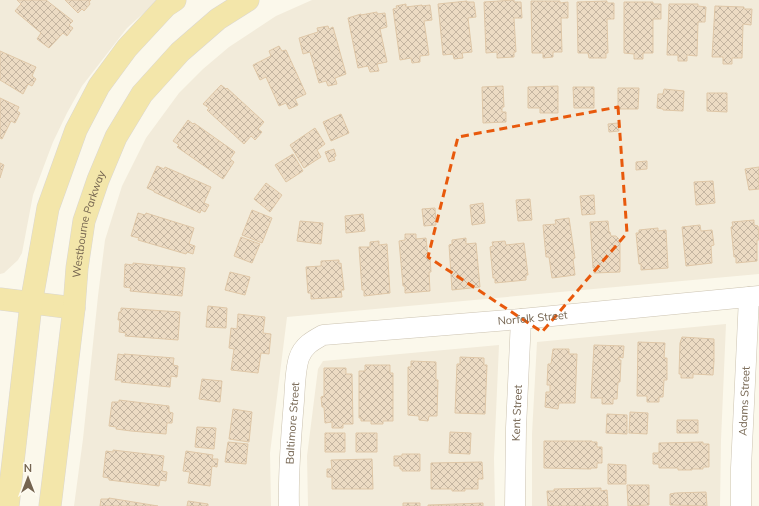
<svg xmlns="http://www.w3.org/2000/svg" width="759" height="506" font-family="Mulish,sans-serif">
<defs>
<pattern id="building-cross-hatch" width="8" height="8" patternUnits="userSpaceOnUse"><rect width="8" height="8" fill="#ecdbc3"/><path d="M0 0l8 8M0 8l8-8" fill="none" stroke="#c4b5a1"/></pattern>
</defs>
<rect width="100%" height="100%" fill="#fbf8eb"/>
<path fill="#f2ebda" d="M0 0H158L127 28 82 86 67 113 53 142 33 195 22 253 18 260 4 273 0 274Z
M312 0H759V274L287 317 270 453 271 506H74L83 439 98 296 105 240 122 186 146 138 179 93 203 69 229 47 276 16Z
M726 324 721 440 720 506H532V434L537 342Z
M499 345 494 458 495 506H308L307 456 318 369 323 361Z"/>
<path fill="url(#building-cross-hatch)" stroke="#dfc7a7" d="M17 0H46L73 21 69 25 73 28 67 36 63 33 49 48 37 39 41 33 15 11 21 4Z
M65 0H91L89 2 90 4 84 11 82 9 78 13Z
M514 0V2H521L522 18H514L516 52H514V57L497 58V52L486 53 484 2Z
M467 1V2H474L476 17 468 18 472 52 462 53 463 58 454 59 453 54 443 55 438 4Z
M531 1H560V3L568 2V18H561L562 52H553V57L543 58V53H532Z
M607 1V3H614V19H607L608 53H606V58H589L588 53H578L577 2Z
M624 2H653V4H661V19H653V53H643V59H634V54L624 53Z
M406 4V7L422 5V6L430 5 432 20 424 21 429 55 420 56V62L412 63 411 58 400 60 393 9 397 8 396 6Z
M669 4H698V6L706 7 705 22H698L697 56 687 55V61H678V55H667Z
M715 6 744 7V9H752L751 25 743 24 742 58H732V64H723V57H712Z
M377 12V14L385 13 387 27 380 29 387 62 377 64 379 71 370 72 368 66 358 68 348 18 361 14V15Z
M328 26 329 29 333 27 346 74 335 78 337 84 328 86 326 81 319 83 310 52 303 54 299 38 318 32 317 28Z
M279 46 282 51 286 50 306 94 295 99 298 105 289 109 286 103 279 106 266 77 260 80 253 65 271 56 269 51Z
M0 51 36 67 32 76 36 79 32 86 28 84 23 94 0 80Z
M221 85 226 89 227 88 264 122 258 129 262 132 255 140 251 136 244 144 207 110 209 108 203 104Z
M503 86 504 107H502V112H506V122L483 123 482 87Z
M558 86V113H540V108H528V87Z
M573 87H594V108H574Z
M618 88H639L638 109H618Z
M664 89 684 91 683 111 663 110V109L657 108 658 94H663Z
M707 93H727V112L707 111Z
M0 98 19 107 17 111 20 113 15 123 11 121 2 139 0 138Z
M341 114 349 133 331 141 323 122Z
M188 120 193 124 194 123 235 152 230 159 234 162 223 179 177 147 179 145 173 141Z
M618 123 619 131 609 132 608 124Z
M315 128 325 144 317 150 321 157 304 168 290 145Z
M334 149 336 156 334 157 335 160 329 162 325 152Z
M293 154 303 171 286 182 275 165Z
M647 161V169L636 170V162Z
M0 163 4 165 0 178Z
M157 166 164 169 165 167 211 187 204 203 209 205 205 212 201 210 200 213 154 192V191L147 188Z
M759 167V189L749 190 745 169Z
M713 181 715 203 696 205 694 182Z
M266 183 282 195 270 212 254 199Z
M594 195 595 214 582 215 580 196Z
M530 199 532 220 518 221 516 200Z
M483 203 485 223 472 225 470 205Z
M435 208 436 225 424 226 422 209Z
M252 210 272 218 262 243 242 235Z
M138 213 145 215 146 213 194 228 189 244 195 246 193 254 187 252 186 254 138 240 139 238 131 236Z
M363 214 365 231 346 233 345 216Z
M569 218 575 258 573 259 575 275 552 278 549 257H546L543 225 556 224 555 220Z
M754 220V225L758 226 759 236V240H757V261L736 263V257H734L731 227 733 226 732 222Z
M300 221 323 223 321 244 297 241Z
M608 221 609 232H610L611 236H616L620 240V272L594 273V267L593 268 590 222Z
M700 225 701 231 712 230 714 245 711 246 712 263 686 266 682 227Z
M658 228V231L666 230 668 268 641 270V264H639L636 233H639V230Z
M405 234H416V239L426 238 428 257H430L431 272H429L430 291 405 293V286H403L399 241 405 240Z
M241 237 260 244 252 263 234 256Z
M466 238V244L476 243 480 287 452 290 449 245 452 244V240Z
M379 241V245L387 244 390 293 364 296V290H362L359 247H370V242Z
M505 241 506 245 524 243 528 275H526V280L495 283V278H493L490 247 493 246 492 242Z
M339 260V264L341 263 344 290H341L342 297 311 299V293H308L306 267 321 266V261Z
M133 263 185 268 182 296 130 291 131 288 124 287 125 264 133 265Z
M230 272 250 277 245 295 225 290Z
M208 306 227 308 226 328 206 327Z
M121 308 180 312 178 340 125 336 126 333 119 332 120 320H118L119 312H121Z
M238 314 265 317 263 333 271 334 269 354 261 353 258 373 231 370 234 349 229 348 231 328 237 329Z
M682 337 714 339V361L713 375 693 374V378H681V374H679L680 343Z
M638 342 665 343 664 358H667V380H664L663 397H659V402H647V396H637Z
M594 345 624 346 623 358 619 357V360H621L620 382H618L617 399H613V404H602V398H591Z
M553 349H569V354H577L575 403H559L558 409 545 407 546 392H550V385H547L548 364H551Z
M118 354 124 355V354L174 358 173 365 178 366 177 377 171 376 170 387 121 382 122 380H115Z
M460 357 484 358V365H487L485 414 455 413 457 364H460Z
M411 361 436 362V380H438L437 416H429L428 421 419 420V416L408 415V367H411Z
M365 365H390V373H393V421H383V424H371V421H361V418H359V371H365Z
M324 368H346V374H352L353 424H343V428H332V422L325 423 324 407H322L321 397 324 396Z
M202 379 222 381 220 402 199 399Z
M119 400 169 406V412L173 413 172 423H167L166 434 131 431 116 429V427L109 426 112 402H119Z
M233 409 252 412 249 442 229 439Z
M630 412 648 413 647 434 629 433Z
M607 414 627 415V434L606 433Z
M677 420H698V433H677Z
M197 427 216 428 214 449 195 447Z
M450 432 471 433 470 454 449 453Z
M325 433H345V452H325Z
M356 433H377V452H356Z
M544 441H592V442H597V447H602V463H597V468H591V469L544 468Z
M228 442 248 444 246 464 225 462Z
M703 442V444H709V467H703V469H692V470H678V468H659V464H653V453H659V443Z
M113 450 164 456 162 471 167 472 166 481 160 480 159 486 109 480V478L103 477 106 451 113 452Z
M186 451 213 455 212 459H218L217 467 212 466 210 486 188 483 190 472 183 471Z
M402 454H420V471H402V469H400V466H394V456H402Z
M372 459 373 489H332V477H327V469H332L331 460Z
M482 462 483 479H478V489H465V491H452V489H431V463Z
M608 464 626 465V484H608Z
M627 485H649V505L628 506Z
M601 488V491L607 490 608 506H548L547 491H554V489Z
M706 492 707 506 670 505V494L675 493Z
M109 498 158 506H100L101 499H108Z
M188 501 208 504V506H187Z
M403 503H420V506H403Z
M483 503V506H428V505Z"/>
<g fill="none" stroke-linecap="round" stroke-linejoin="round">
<g stroke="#ccc3b1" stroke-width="21">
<g id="minor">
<path id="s1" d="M289 506C288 471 291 436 294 401 295 388 295 370 299 358 303 346 312 341 323 335L521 319 759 296"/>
<path id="s2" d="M515 506 516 428 521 319"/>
<path id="s3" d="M741 506V468L749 297"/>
</g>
</g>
<g stroke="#dbd7d2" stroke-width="23">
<g id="major">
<path d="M0 299 74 308"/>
<path d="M8 506 31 304 48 208 76 130 99 86 127 48 166 6 175 0"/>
<path id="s4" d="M50 506 74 308 77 268 84 221 98 180 116 137 142 94 180 52 218 19 248 0"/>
</g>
</g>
<use href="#minor" stroke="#fff" stroke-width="20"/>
<use href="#major" stroke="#f3e6aa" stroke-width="22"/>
</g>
<path fill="none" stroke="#e8590c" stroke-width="3" stroke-dasharray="8 5" stroke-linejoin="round" d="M618 107 627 233 542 332 428 257 458 137Z"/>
<g text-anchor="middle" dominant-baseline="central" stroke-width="3" stroke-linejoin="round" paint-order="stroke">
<g font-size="11" fill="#746450" stroke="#fefbf1">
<text stroke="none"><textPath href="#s4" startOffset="285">Westbourne Parkway</textPath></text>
<text stroke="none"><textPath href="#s1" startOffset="393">Norfolk Street</textPath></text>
<text stroke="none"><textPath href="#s3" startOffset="105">Adams Street</textPath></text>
<text stroke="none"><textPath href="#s2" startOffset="93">Kent Street</textPath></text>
<text stroke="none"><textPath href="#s1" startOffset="83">Baltimore Street</textPath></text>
</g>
</g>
<g transform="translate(28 478)" stroke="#fefbf1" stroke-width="3" paint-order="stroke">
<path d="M0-3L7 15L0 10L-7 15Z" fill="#746450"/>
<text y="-6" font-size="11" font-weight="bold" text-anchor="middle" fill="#746450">N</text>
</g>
</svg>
